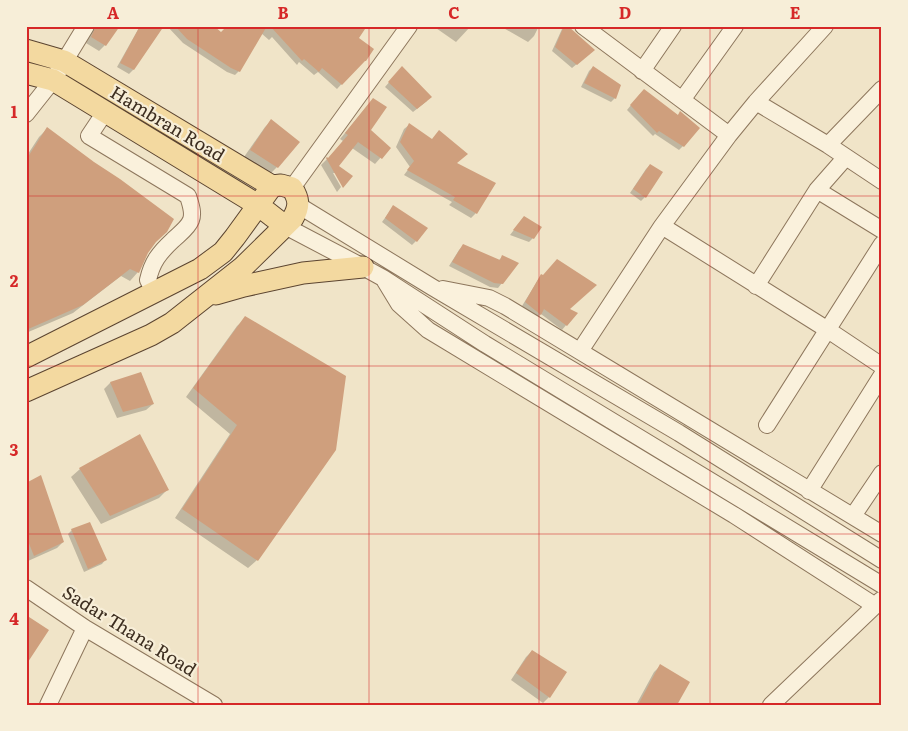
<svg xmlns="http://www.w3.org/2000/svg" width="908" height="731" font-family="Literata,serif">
<rect width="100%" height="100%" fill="#f0e4c8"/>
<path fill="#0003" d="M95 26H118L105 45 99 51 86 43Z
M140 26H163L133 70 129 74 117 67Z
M167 26H212L221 33 229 26H346L357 38 360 64 337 89 318 72 314 75 299 62 297 65 272 37 269 40 261 33 239 71 235 75 227 72 183 43Z
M433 26H471L456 42Z
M500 26H539L534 36 528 42Z
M564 26 589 54 572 68 552 51 562 29Z
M593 67 615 98 611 102 581 87 589 71Z
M398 72 427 101 413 112 385 87Z
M640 94 677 116 680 113 683 146 679 150 655 134 653 136 627 110Z
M368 105 370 130 389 148 375 164 352 148 337 166 336 173H333L341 187 337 192 321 165 327 159H328L343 141 340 139Z
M271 121 277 167 271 173 244 157 265 127Z
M409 125 431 140 455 163 476 213 471 218 449 205 452 202 404 175 410 167 396 147 404 129Z
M47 129 93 163 155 242 147 252 138 272 130 281 121 276 73 313 26 333V157L39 137Z
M650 165 645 197 641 201 630 193 646 169Z
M390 211 416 241 412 245 382 222Z
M520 222 533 238 529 242 510 235Z
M463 246 498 261 502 257V283L498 288 490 287 449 266 459 250Z
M542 276 569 309 576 313 562 330 541 314 537 318 522 306 538 280Z
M246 318 257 560 248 568 175 518 230 434 186 397 237 326Z
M141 373 153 404 146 410 117 418 104 389 110 383Z
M80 469 167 490 159 498 101 524 71 477Z
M26 485 63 542 57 548 28 561 26 558Z
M72 530 105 560 102 564 84 572 68 534Z
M532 651 549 697 543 703 511 680 526 657Z
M660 666 675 705H636L654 672Z"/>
<path fill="#cf9f7d" d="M96 26H120L106 46 91 37Z
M140 26H164L134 70 120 63Z
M175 26H214L221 32 227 26H267L240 72 231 68 187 39Z
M270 26H367L359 38 374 49 366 61H365L342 85 322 68 319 72 304 59 302 61Z
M564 26H568L595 50 577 65 555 47Z
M402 66 432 97 417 109 388 82Z
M593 66 621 85 616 99 584 83Z
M644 89 678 115 680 111 700 128 684 147 659 131 657 133 630 105Z
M373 98 387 107 371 130 391 148 382 159 358 142 339 166 353 176 343 188 326 158 327 157 328 158 348 135 345 133Z
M271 119 300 142 278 168 250 150Z
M409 123 432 139 439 130 468 154 457 163 496 183 477 214 453 200 455 197 407 170 414 161 400 142Z
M47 127 94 162 120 179 174 219 167 232 156 242 148 253 139 273 130 269 83 305 26 330V160Z
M650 164 663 172 646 198 633 189Z
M393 205 428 228 417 242 385 218Z
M524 216 542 227 534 239 513 230Z
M463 244 500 260 502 255 519 263 503 284 494 283 452 262Z
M557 259 597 285 570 309 578 313 567 326 544 309 541 315 525 302 541 274 543 275Z
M245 316 346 376 336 450 258 561 182 509 237 425 193 388Z
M141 372 154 404 123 412 110 382Z
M140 434 169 490 110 516 79 468Z
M41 475 64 542 34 556 26 536V483Z
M90 522 107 560 88 569 71 529Z
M26 615 49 630 26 665Z
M532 650 567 672 550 698 516 673Z
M660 664 690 682 677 705H638Z"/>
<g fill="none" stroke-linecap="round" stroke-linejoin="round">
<g stroke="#8d765c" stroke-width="18">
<path id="minor" d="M583 26 729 135
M642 71 673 26
M682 100 735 26
M756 102 828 145 882 181
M105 112 89 136 188 196C190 203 194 212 191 220 188 228 179 234 173 240 159 253 152 262 148 280L154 292
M26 114 53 80 86 26
M828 145 882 89
M292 188 409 26
M817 190 882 230
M298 205 432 287 679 433 882 560
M285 226 363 267 383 278 485 344 882 585
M662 226 828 330 882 366
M385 281 399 304 428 330 734 515 874 605
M756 286 817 190 846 157
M443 289 489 298 505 306 882 534
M580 351 662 226 729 135 756 102 825 26
M767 425 882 244
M809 491 882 375
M853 516 882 473
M26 588 85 628 214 705
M48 705 85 628
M771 705 881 600"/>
</g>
<g stroke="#5b4430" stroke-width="23">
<path id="major" d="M26 50 64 61 272 186 281 185 292 188C299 199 300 206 293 218L243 267 172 323 151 335 26 391
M26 73 53 80 258 205 285 226
M216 294 244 286 303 273 363 267
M26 357 200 269 223 252 235 237 272 186"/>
</g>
<use href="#minor" stroke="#faf1dc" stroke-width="16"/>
<use href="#major" stroke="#f3d9a0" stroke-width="21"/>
</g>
<path fill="none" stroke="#d62828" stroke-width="1" stroke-opacity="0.55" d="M198 26V705M369 26V705M539 26V705M710 26V705M26 196H882M26 366H882M26 534H882"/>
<g text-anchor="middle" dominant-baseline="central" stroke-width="4.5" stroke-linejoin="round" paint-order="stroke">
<g font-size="18" fill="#3d2e20" stroke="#f7eed8">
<text transform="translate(168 123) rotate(31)">Hambran Road</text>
<text transform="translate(130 630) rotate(32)">Sadar Thana Road</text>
</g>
</g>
<rect width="908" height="731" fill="none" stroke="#f7eed8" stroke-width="55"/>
<rect x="28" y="28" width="852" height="676" fill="none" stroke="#d62828" stroke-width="2"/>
<g font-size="16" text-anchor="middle" font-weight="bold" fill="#d62828">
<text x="113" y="19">A</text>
<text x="283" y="19">B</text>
<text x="454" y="19">C</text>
<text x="625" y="19">D</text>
<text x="795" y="19">E</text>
<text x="14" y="118">1</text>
<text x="14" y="287">2</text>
<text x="14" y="456">3</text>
<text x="14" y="625">4</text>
</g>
</svg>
